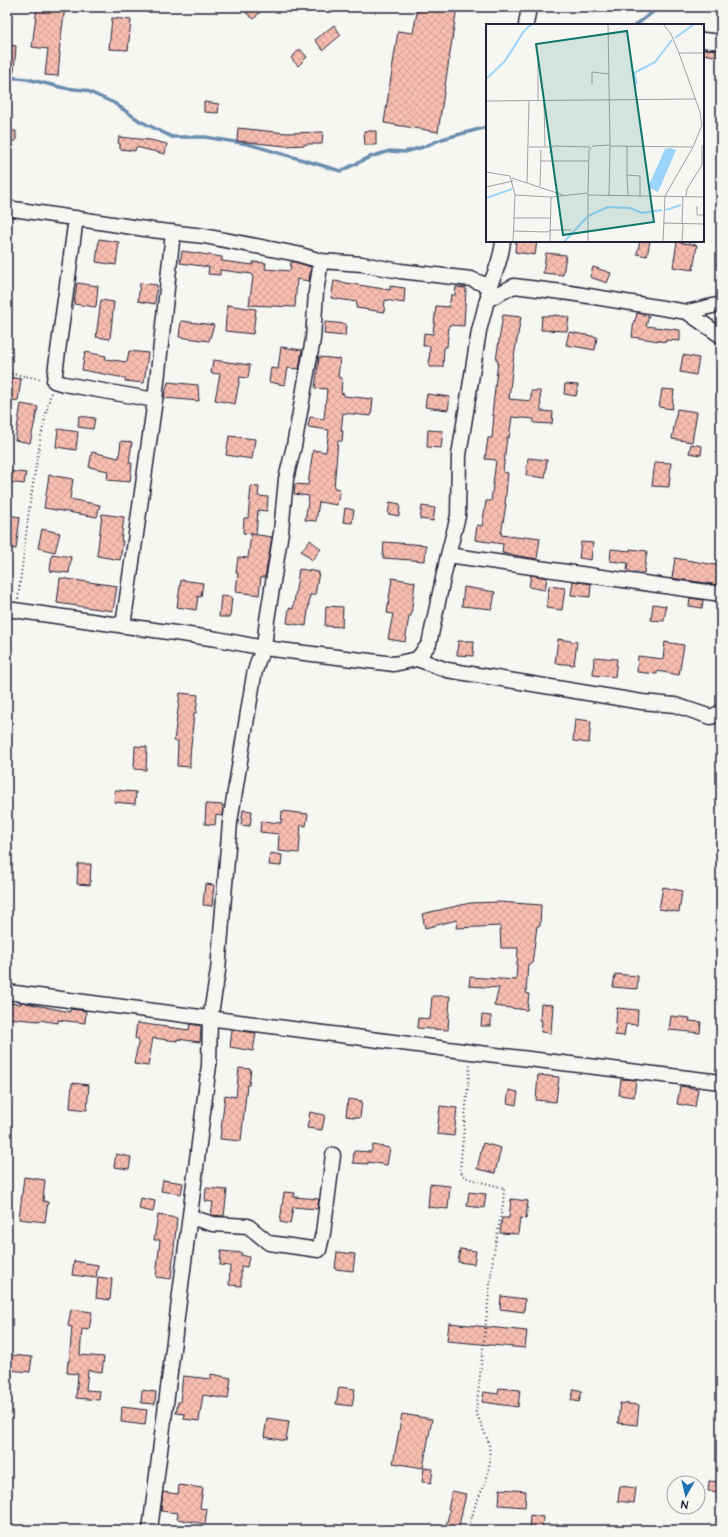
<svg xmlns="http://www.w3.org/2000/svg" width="728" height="1537" font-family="'Architects Daughter',sans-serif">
<defs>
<pattern id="building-cross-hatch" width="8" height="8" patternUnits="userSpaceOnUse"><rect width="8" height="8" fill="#f7bdb0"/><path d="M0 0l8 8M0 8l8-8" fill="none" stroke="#d3a298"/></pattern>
</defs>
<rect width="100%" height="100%" fill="#f6f6f2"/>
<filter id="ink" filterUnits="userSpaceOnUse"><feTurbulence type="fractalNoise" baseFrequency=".025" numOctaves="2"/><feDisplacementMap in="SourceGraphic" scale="8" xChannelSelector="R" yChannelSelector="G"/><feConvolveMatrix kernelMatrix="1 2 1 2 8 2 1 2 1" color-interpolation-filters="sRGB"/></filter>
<g filter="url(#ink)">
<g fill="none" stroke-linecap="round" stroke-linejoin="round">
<path stroke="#6b8dae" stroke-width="3.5" d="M636 25 659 7
M7 77 27 79 64 88 85 90 114 103 140 121 172 137H205L248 144 341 171 370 157 390 151 405 152 423 147 442 139 487 127"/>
</g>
<path fill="url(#building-cross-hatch)" stroke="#22223b" d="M37 7H65L59 52H60L58 76 45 75 48 49 32 47Z
M251 7H264L254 19 246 13Z
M418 7H457L438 132 384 123 398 31 413 33Z
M112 18 131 20 128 50 109 49Z
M334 25 341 35 323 50 315 40Z
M7 45 16 46 14 72H7Z
M300 49 307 57 298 66 291 58Z
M704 49 721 50V57L703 54Z
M204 102 219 104 218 113 204 112Z
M238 128 286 133 323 132 322 144H306L305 145 285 146 237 141Z
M7 131H16V141H7Z
M364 131H376V145H365Z
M119 137 150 140 167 144 165 154 136 147 135 151 120 149V144L118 143Z
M99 239 119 242 116 265 96 262Z
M516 241H537L535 255 515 252Z
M640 241H650L647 256 637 254Z
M677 242 697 245 693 270 673 267Z
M182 251 222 257V261L253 265V262L266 263 265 269 290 271 291 262H295L311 267 309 281 297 279 295 307 249 305 253 277 252 276V274L220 270V275L208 274 209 267 180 263Z
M546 253 566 255 563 275 543 273Z
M593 267 611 273 607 283 590 277Z
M334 281 390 290V286L405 288 404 303 385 300 384 312 356 308 357 302 331 298Z
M77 283 98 286 96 307 74 304Z
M140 283 157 285 155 304 138 301Z
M456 287 466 288 464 326 449 325 447 347H444L443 367H429L430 346H423L424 333 433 334 436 306 449 307 451 295H455Z
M101 300 114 302 110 339 96 337Z
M227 305 256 309 253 334 225 331Z
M637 313 649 316 646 326 680 330V341L666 340V342L632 337 634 320 635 321Z
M503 315 521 317 513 362 509 399 531 401V391H540L541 411 553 412 552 424 534 423V419L512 417 509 438 507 437 503 472 508 473 505 504H506L501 535 524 538 525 536 540 538 537 559 502 553 503 544 475 540 477 525 482 526 486 501H491L496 460 485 459 488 438H492L494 415H492L498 361 496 360Z
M554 315 569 317 567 331 541 330 542 316H554Z
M181 321 214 325 209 341 179 337Z
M325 322 346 324 345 336 324 334Z
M569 332 597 337 595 350 566 345Z
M281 347 302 350 299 369 288 368 285 385 269 382 271 368 278 369Z
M129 351 148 353 144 383 125 381V378L82 370 85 352 106 356 105 359 127 362Z
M683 355 699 358 696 375 680 372Z
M319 357 340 359 338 377 342 378 341 393 344 394V396L373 399 371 416 343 413 341 431H343L342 441H338L334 488 340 489 337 505 319 502 316 521 305 520 309 496 294 494 295 484 308 485 313 450 326 452 329 430 308 427 310 417 324 419 327 389 315 388Z
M213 360 250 365 248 378 240 377 235 404 215 400 220 374 211 373Z
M7 377 21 379 18 401 7 399Z
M168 382 198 385 199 401 164 398Z
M565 384 578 385 576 396 564 394Z
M662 389 674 390 672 409 659 407Z
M427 394 450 397 448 410 425 407Z
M21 404 38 407 30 443 15 440Z
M677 409 697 412 692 442 672 439Z
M79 416 95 418 93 429 78 427Z
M58 429 78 432 76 450 56 447Z
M428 430 443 431 441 448 427 447Z
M229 436 255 439 252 459 226 455Z
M121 441 132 442 129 463H132L130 482 107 480 108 471 89 467 92 452 119 458Z
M691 444 702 446 701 455 689 453Z
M528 458 547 460 545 478 526 475Z
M655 462 671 463 669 487 652 486Z
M7 471 26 473 24 484 7 482Z
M49 475 73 479 70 499 100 505 97 517 44 508Z
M251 486 259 487 258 496 268 497 267 511 258 510 256 534 243 533 244 518H248Z
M390 502 400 504 399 516 388 514Z
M422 506 435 508 433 521 420 519Z
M345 508 354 510 352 523 343 522Z
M102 514 124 517 121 541H123L120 560 97 556Z
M7 515 20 517 16 549 7 548Z
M42 529 60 533 55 552 38 548Z
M251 534 272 537 265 577H261L259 595 236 592 238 573H236L238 557 248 558Z
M310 540 321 549 312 560 301 551Z
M384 542 426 545 425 561 383 558Z
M581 542 593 543 591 560 579 558Z
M611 549 630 551V549L647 551 644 573 627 571 628 563 610 561Z
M52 554 71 557 69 573 50 571Z
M675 558 721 566 719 585 672 578Z
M299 569 319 572 315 595H310L306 626 287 623 289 608 293 609Z
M531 575 547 578 545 590 529 587Z
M60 578 117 586 113 611 57 603Z
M392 578 415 582 411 616H409L405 642 388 639 393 614 387 613Z
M181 580 203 583 201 597 198 596 196 610 177 607Z
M573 581 591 584 590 597 571 595Z
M549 586 565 588 562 610 546 608Z
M464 587 495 592 492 609 462 606Z
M221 596 232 597 230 617H219Z
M690 598 703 600 702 608 689 606Z
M653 604 666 606 664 621 651 620Z
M326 606 343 607 342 627 325 626Z
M558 639 577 642 574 665 555 663Z
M458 641H474L473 656 457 655Z
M665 642 684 645 679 675 657 671V674L637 672 638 656 663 659Z
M594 657 617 659 615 677 593 675Z
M180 693 198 695 196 713H194L190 757V767L177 766 178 741H174Z
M575 719 591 721 589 743 573 741Z
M135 746 147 747 146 770 134 769Z
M115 790 136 792 135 804 114 802Z
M206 804 223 805 222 816 216 815 215 825 205 824Z
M243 810 252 811 250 826 241 825Z
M282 811 308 814 306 826 301 825 299 853 278 851 279 834 260 832 261 821 281 823Z
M270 853 282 855 281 866 269 865Z
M78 864H91L90 885 77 884Z
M205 884 214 885 212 906 203 905Z
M663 887 682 891 679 912 659 909Z
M499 902 541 905 540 926H537L532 964H528L526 993 529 994 527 1010 494 1006 499 988 469 986 470 977 516 980 518 948H501L500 926 456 928 457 920 425 928 422 914 470 903Z
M615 974 638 976 637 989 613 987Z
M432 996H450L448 1030 417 1028 418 1018 430 1019Z
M21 1002 70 1012V1009L86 1011 85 1023 58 1020V1023L39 1020V1021L7 1018V1003L21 1004Z
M541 1004 553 1005 551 1033 541 1032 542 1020H540Z
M617 1008 638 1010 637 1025 626 1024 624 1036 615 1035Z
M482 1015 491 1016V1026H481Z
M671 1016 690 1018 689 1021 701 1022 700 1033 669 1030Z
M137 1023 189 1030 190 1024 201 1026 200 1042 177 1039V1041L153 1038 148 1066 134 1064 139 1039 135 1038Z
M232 1030 256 1033 253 1051 230 1047Z
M239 1068 251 1069 249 1085H247L241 1141 220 1139 225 1095 236 1097Z
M538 1075 559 1077 556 1102 536 1100Z
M621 1079 636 1080 634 1097 619 1095Z
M72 1083 89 1085 87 1110 70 1108Z
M680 1086 698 1089 695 1107 677 1104Z
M509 1090 518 1092 516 1105 507 1103Z
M348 1099 362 1101 360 1118 346 1116Z
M440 1106 457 1108 454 1136 437 1134Z
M310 1112 325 1115 322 1130 307 1128Z
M483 1143 501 1148 495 1173 477 1169Z
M373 1145 390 1148 387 1165 368 1162V1164L353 1163 354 1151 371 1152Z
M116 1154 131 1157 129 1169 114 1167Z
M24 1177 45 1180 43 1201 48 1202 45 1222 19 1219Z
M163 1180 183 1183 181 1194 161 1191Z
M430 1184 450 1186 448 1209 428 1207Z
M206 1188 227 1190 224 1216 211 1215 213 1202 205 1201Z
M284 1192 295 1193 294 1197 319 1199 317 1209 293 1207 290 1224 280 1222Z
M469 1192 486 1194 484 1208 467 1206Z
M141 1198 155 1201 153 1212 139 1209Z
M511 1199 528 1201 526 1219 520 1218 518 1234 500 1233 502 1218H509Z
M158 1215 177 1218 171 1279 156 1277 160 1240H154Z
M460 1249 476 1251 474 1264 458 1262Z
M221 1251 242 1253 241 1255 249 1257 247 1267 241 1266V1286L229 1285 230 1266 220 1265Z
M337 1252 355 1254 353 1271 335 1269Z
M74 1261 98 1265 96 1278 72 1275Z
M98 1277 112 1279 110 1300 96 1298Z
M501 1296 525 1299 524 1312 500 1309Z
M71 1309 92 1312 89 1330 82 1329 80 1355 104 1357 102 1372 88 1370 86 1390 100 1391 99 1400 76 1398 78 1374 67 1373 68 1361 69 1362 72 1327 68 1326Z
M449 1323 527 1331 525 1348 447 1341Z
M11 1355 32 1357 30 1372 9 1370Z
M211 1374 231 1378 228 1399 203 1395 199 1421 184 1419 185 1414 176 1413 178 1402H180L183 1376 211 1379Z
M339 1387 355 1389 352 1406 336 1404Z
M499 1388 520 1390 518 1407 482 1402 484 1392 498 1394Z
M574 1389 582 1391 579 1402 571 1400Z
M142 1390 156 1392 155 1404 141 1403Z
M620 1403 639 1405 637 1425 618 1423Z
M122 1407 147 1410 145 1425 121 1422Z
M402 1414 432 1419 423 1468 393 1463Z
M267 1418 289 1421 286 1441 264 1437Z
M424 1468 433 1469 431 1483 422 1482Z
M709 1481 721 1482V1492L708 1491Z
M179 1485 203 1488 200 1508 207 1509 205 1524 177 1519 178 1513 161 1511 163 1492 178 1494Z
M620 1486 636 1488 634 1503 618 1501Z
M500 1489 526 1491 525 1507 499 1505Z
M452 1491 466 1494 458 1530H445L450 1510 448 1509Z
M530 1515 543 1517 542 1530H529Z"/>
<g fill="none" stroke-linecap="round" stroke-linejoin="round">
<g stroke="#22223b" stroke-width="17">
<path id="minor" d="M526 25 529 7
M703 40 721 42
M7 208 152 230 204 236 297 254 321 261 362 264 400 271 471 279 488 286
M76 218 54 381 64 384 155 400 123 626
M488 294C488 286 492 281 495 273 499 262 502 252 503 241
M687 312 721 336
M155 400 173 232
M448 555 721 594
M7 609 217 639 264 648 267 620 281 532 286 479 294 446 313 339 316 292 321 261
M417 659 447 670 642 702 675 705 711 717 721 712
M7 992 471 1052 721 1082
M190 1217 213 1224 248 1226 269 1243 319 1250 323 1233 333 1155
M150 1530 209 1065 210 1019 218 971 230 822 254 675 258 661 264 648 394 664 417 659 429 644 448 555 458 516 459 455 479 331 487 300 514 286 570 293 687 312 721 304"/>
</g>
<path stroke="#22223b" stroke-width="2" stroke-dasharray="1 3" stroke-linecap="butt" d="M7 373 41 379
M18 599 30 502 41 436 51 392
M468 1530 476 1503 486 1482 490 1462 489 1443 476 1412 493 1257 503 1204 504 1188 470 1179 463 1176 460 1170 470 1064"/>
<use href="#minor" stroke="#f6f6f2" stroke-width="14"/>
</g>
</g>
<g transform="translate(486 24)">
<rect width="218" height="218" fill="#f6f6f2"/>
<path d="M185 124 190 126 172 168 162 163 179 125Z" fill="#9bd4fb"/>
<path fill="none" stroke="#9bd4fb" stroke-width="2" d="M189 14 208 0M0 55 19 37 38 7 46 0M151 60 148 49 169 38 186 16M0 174 26 165M180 186 195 181M102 192 122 183 144 184 156 189 176 186M78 218 101 193"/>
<path fill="none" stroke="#a1a1a9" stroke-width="1" d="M193 29H218M52 34V76M106 60V48L123 50M58 76 59 122M0 77 209 75M141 122V151L154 152V172M43 123H65M63 129 67 122 104 123M55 137H102M0 148 24 152 29 171 65 173M141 151 142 172M26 154 77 171M41 159 43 77M54 162 55 126M0 163 27 157M102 171 218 173M123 171 124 122 207 123M200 172 201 165 216 141V121M211 182V191H218M28 194H65M177 199 218 200M196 200 197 172M27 207 62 208 64 206H85M27 218 29 171M64 218 65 173 102 169 103 126 107 122 124 121 122 0M102 218V170M177 218 179 172 207 123 216 101 214 88 193 29 185 10 177 0M196 218 197 200"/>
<path fill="#0f766e" fill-opacity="0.15" stroke="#0f766e" stroke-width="2" d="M141 7 168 198 77 211 50 20Z"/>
<rect width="218" height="218" fill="none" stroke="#22223b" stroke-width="2"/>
</g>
<rect width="728" height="1537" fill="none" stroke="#f6f6f2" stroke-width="24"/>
<rect x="12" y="12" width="704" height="1513" fill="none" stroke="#22223b" stroke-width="1.5" filter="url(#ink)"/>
<g transform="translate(686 1495) rotate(188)"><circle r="19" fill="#f6f6f2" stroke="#a1a1a9"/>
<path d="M0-3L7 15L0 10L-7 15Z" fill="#1f6fb2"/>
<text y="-6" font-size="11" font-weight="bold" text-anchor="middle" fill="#22223b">N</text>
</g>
</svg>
